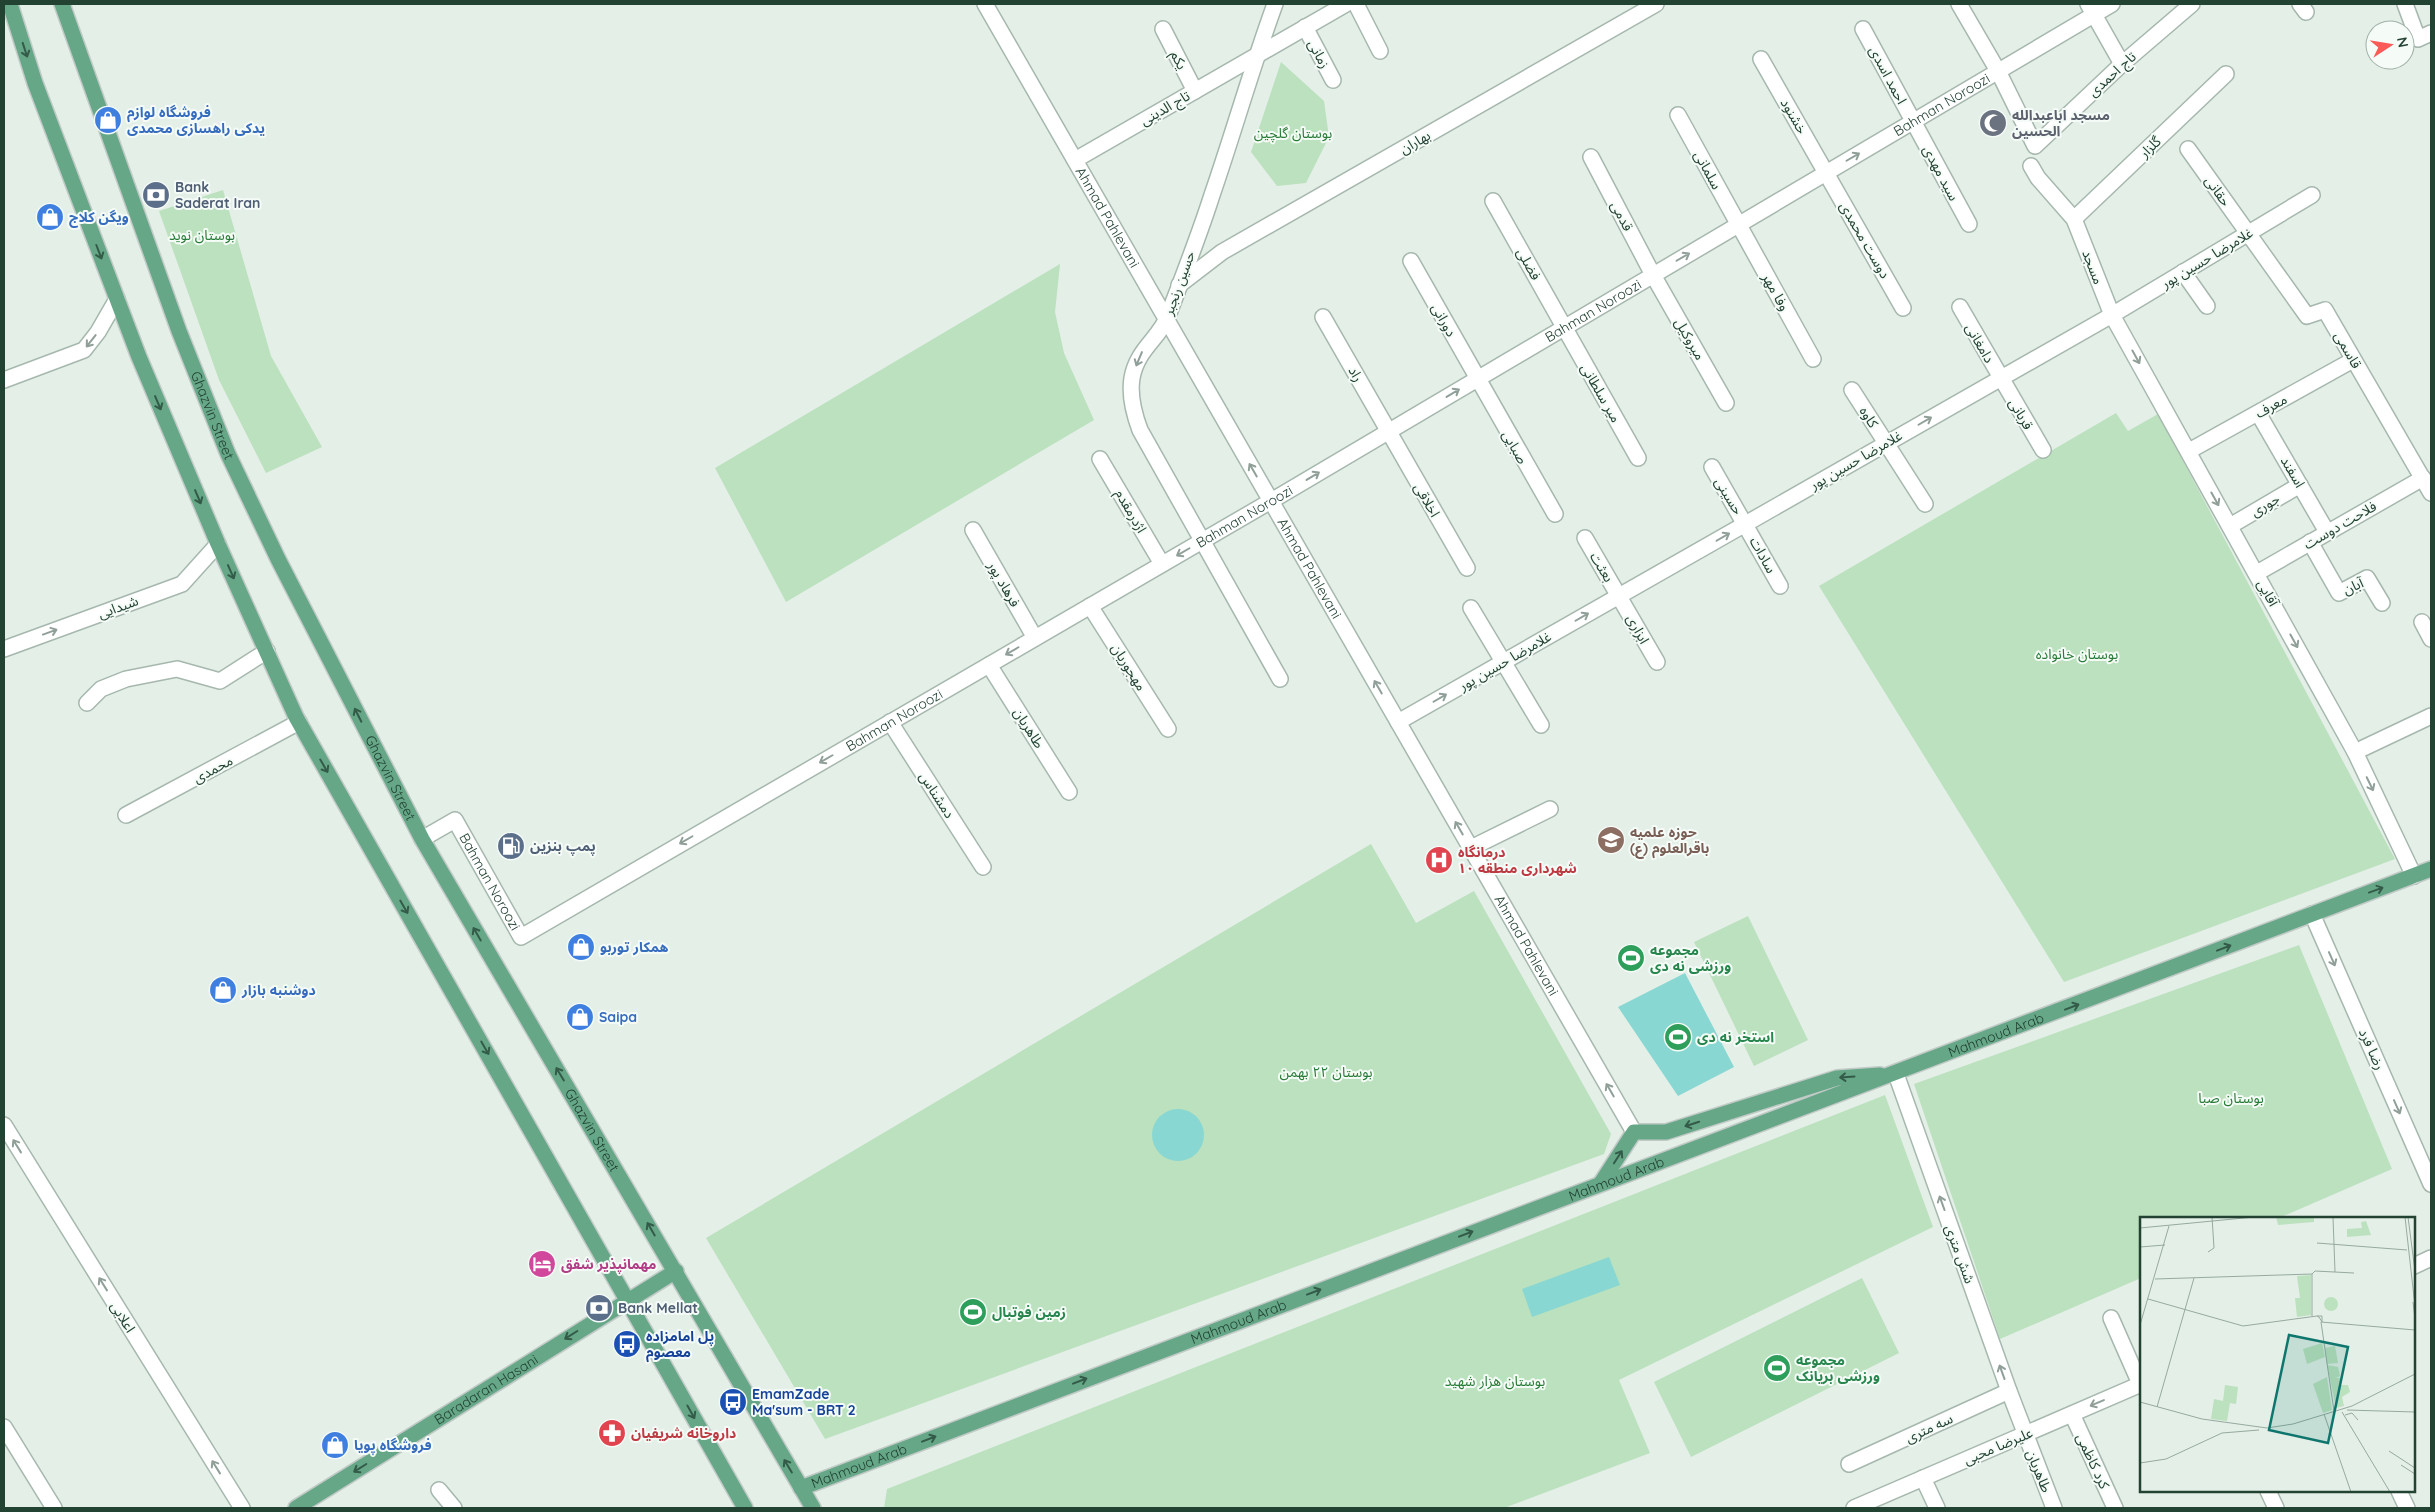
<svg xmlns="http://www.w3.org/2000/svg" width="2435" height="1512" font-family="Quicksand,'Noto Sans Arabic',sans-serif">
<rect width="100%" height="100%" fill="#e4efe8"/>
<path fill="#bce1be" d="M1281 62 1324 101 1329 137 1306 183 1277 186 1251 152Z
M223 190 271 356 322 447 266 473 219 380 159 211Z
M1060 264 1055 312 1064 353 1094 420 786 602 715 468Z
M2116 413 2128 431 2158 414 2395 859 2064 982 1819 586Z
M1371 844 1416 923 1474 891 1611 1134 1604 1154 825 1439 706 1238Z
M1748 916 1808 1040 1754 1066 1694 942Z
M2299 945 2392 1169 2279 1218H2141V1278L2000 1339 1914 1084Z
M1885 1095 1933 1227 1619 1380 1650 1453 1504 1508H884L887 1489Z
M1862 1278 1899 1353 1691 1457 1654 1382Z"/>
<path fill="#89d7d2" d="M1685 973 1734 1067 1678 1096 1618 1007Z
M1152 1135a26 26 0 1 1 52 0a26 26 0 1 1-52 0Z
M1609 1257 1620 1285 1532 1317 1522 1289Z"/>
<g fill="none" stroke-linecap="round" stroke-linejoin="round">
<g stroke="#a6b8ae" stroke-width="18">
<g id="minor">
<path id="s1" d="M985 4 1634 1132"/>
<path d="M1275 4C1252 67 1234 131 1212 195 1199 236 1183 276 1168 316 1159 339 1137 349 1132 378 1129 396 1134 414 1140 430L1280 679"/>
<path d="M1356 4 1380 51"/>
<path d="M1959 4 1998 71 2035 146 2122 64 2192 4"/>
<path d="M2088 4 2122 64"/>
<path d="M2300 4 2306 12"/>
<path d="M2405 4 2418 39 2431 33"/>
<path d="M1305 27 1333 80"/>
<path d="M1163 29 1195 91"/>
<path d="M1863 29 1969 224"/>
<path d="M1761 59 1903 308"/>
<path d="M1678 115 1813 359"/>
<path d="M2188 149 2307 316 2325 310 2431 493"/>
<path d="M1591 157 1653 275 1726 403"/>
<path d="M1075 160 1346 4"/>
<path d="M2031 166 2038 178 2074 219 2112 315 2355 752 2414 876"/>
<path d="M1493 201 1638 458"/>
<path d="M2074 219 2226 74"/>
<path d="M1411 261 1555 514"/>
<path d="M2183 272 2207 306"/>
<path d="M1179 285 1222 252 1656 4"/>
<path d="M1960 307 2043 450"/>
<path d="M1323 317 1467 568"/>
<path d="M4 380 84 350 98 332 117 299"/>
<path d="M1852 390 1925 504"/>
<path d="M2258 413 2327 532"/>
<path d="M2189 451 2353 360"/>
<path d="M1100 459 1162 564"/>
<path d="M1712 467 1780 586"/>
<path d="M2230 526 2300 485"/>
<path d="M973 530 1035 638"/>
<path d="M1585 538 1657 662"/>
<path d="M2310 542 2339 593 2367 578 2382 603"/>
<path d="M2257 573 2423 478"/>
<path d="M1090 606 1168 729"/>
<path d="M1471 608 1541 725"/>
<path d="M2422 622 2431 639"/>
<path d="M4 649 182 584 218 544"/>
<path d="M989 665 1069 792"/>
<path d="M87 703 101 689 126 679 177 669 220 681 267 651"/>
<path d="M890 722 983 867"/>
<path d="M1398 722 2112 315 2312 195"/>
<path d="M2355 752 2431 716"/>
<path d="M126 815 299 722"/>
<path id="s2" d="M422 839 455 820 521 937 1271 501 2112 4"/>
<path d="M1471 848 1550 809"/>
<path d="M2312 914 2431 1184"/>
<path d="M1896 1074 2009 1391 2054 1508"/>
<path d="M4 1125 242 1508"/>
<path d="M2414 1266 2431 1258"/>
<path d="M2111 1318 2141 1386"/>
<path d="M2072 1414 2115 1508"/>
<path d="M4 1427 54 1508"/>
<path d="M1849 1464 2009 1391"/>
<path d="M1923 1478 1937 1508"/>
<path d="M439 1490 454 1508"/>
<path d="M2268 1491 2276 1508"/>
<path d="M2399 1491 2407 1508"/>
<path d="M1854 1508 2141 1384"/>
</g>
</g>
<g stroke="#c1cac6" stroke-width="18">
<g id="major">
<path d="M10 4 35 83 139 357 218 544 296 717 745 1508"/>
<path id="s3" d="M62 4 179 331 228 454 278 559 422 839 813 1508"/>
<path d="M1601 1183 1634 1132H1666L1837 1078 1880 1075"/>
<path id="s4" d="M801 1488C1344 1281 1888 1077 2431 869"/>
<path id="s5" d="M296 1508 676 1271"/>
</g>
</g>
<use href="#minor" stroke="#fff" stroke-width="15"/>
<use href="#major" stroke="#66a788" stroke-width="15"/>
</g>
<defs><path id="oneway-shaft" d="M-6 0H5M1.5-3L5.5 0L1.5 3" fill="none" stroke-width="1.6" stroke-linecap="round" stroke-linejoin="round" transform="scale(1.25)"/></defs>
<g stroke="#335b48">
<use href="#oneway-shaft" transform="translate(25 50) rotate(72)"/>
<use href="#oneway-shaft" transform="translate(99 252) rotate(69)"/>
<use href="#oneway-shaft" transform="translate(158 403) rotate(67)"/>
<use href="#oneway-shaft" transform="translate(198 497) rotate(67)"/>
<use href="#oneway-shaft" transform="translate(231 572) rotate(66)"/>
<use href="#oneway-shaft" transform="translate(358 715) rotate(-117)"/>
<use href="#oneway-shaft" transform="translate(324 766) rotate(60)"/>
<use href="#oneway-shaft" transform="translate(2376 890) rotate(-20)"/>
<use href="#oneway-shaft" transform="translate(404 907) rotate(60)"/>
<use href="#oneway-shaft" transform="translate(477 934) rotate(-120)"/>
<use href="#oneway-shaft" transform="translate(2224 948) rotate(-21)"/>
<use href="#oneway-shaft" transform="translate(2072 1007) rotate(-21)"/>
<use href="#oneway-shaft" transform="translate(485 1048) rotate(60)"/>
<use href="#oneway-shaft" transform="translate(560 1074) rotate(-121)"/>
<use href="#oneway-shaft" transform="translate(1847 1077) rotate(176)"/>
<use href="#oneway-shaft" transform="translate(1692 1124) rotate(162)"/>
<use href="#oneway-shaft" transform="translate(1618 1157) rotate(-57)"/>
<use href="#oneway-shaft" transform="translate(651 1229) rotate(-120)"/>
<use href="#oneway-shaft" transform="translate(1466 1234) rotate(-21)"/>
<use href="#oneway-shaft" transform="translate(1314 1292) rotate(-21)"/>
<use href="#oneway-shaft" transform="translate(571 1335) rotate(148)"/>
<use href="#oneway-shaft" transform="translate(1080 1381) rotate(-21)"/>
<use href="#oneway-shaft" transform="translate(691 1412) rotate(61)"/>
<use href="#oneway-shaft" transform="translate(929 1439) rotate(-21)"/>
<use href="#oneway-shaft" transform="translate(788 1466) rotate(-121)"/>
<use href="#oneway-shaft" transform="translate(360 1468) rotate(148)"/>
</g>
<g stroke="#90a098">
<use href="#oneway-shaft" transform="translate(1853 157) rotate(-30)"/>
<use href="#oneway-shaft" transform="translate(1683 257) rotate(-30)"/>
<use href="#oneway-shaft" transform="translate(91 341) rotate(128)"/>
<use href="#oneway-shaft" transform="translate(2136 357) rotate(61)"/>
<use href="#oneway-shaft" transform="translate(1139 359) rotate(113)"/>
<use href="#oneway-shaft" transform="translate(1453 393) rotate(-31)"/>
<use href="#oneway-shaft" transform="translate(1925 421) rotate(-30)"/>
<use href="#oneway-shaft" transform="translate(1253 470) rotate(-120)"/>
<use href="#oneway-shaft" transform="translate(1313 476) rotate(-31)"/>
<use href="#oneway-shaft" transform="translate(2215 499) rotate(61)"/>
<use href="#oneway-shaft" transform="translate(1723 537) rotate(-30)"/>
<use href="#oneway-shaft" transform="translate(1183 552) rotate(150)"/>
<use href="#oneway-shaft" transform="translate(1582 617) rotate(-30)"/>
<use href="#oneway-shaft" transform="translate(50 632) rotate(-20)"/>
<use href="#oneway-shaft" transform="translate(2294 641) rotate(61)"/>
<use href="#oneway-shaft" transform="translate(1012 651) rotate(150)"/>
<use href="#oneway-shaft" transform="translate(1378 687) rotate(-120)"/>
<use href="#oneway-shaft" transform="translate(1440 698) rotate(-30)"/>
<use href="#oneway-shaft" transform="translate(826 759) rotate(150)"/>
<use href="#oneway-shaft" transform="translate(2370 784) rotate(64)"/>
<use href="#oneway-shaft" transform="translate(1459 828) rotate(-120)"/>
<use href="#oneway-shaft" transform="translate(686 840) rotate(150)"/>
<use href="#oneway-shaft" transform="translate(2332 959) rotate(66)"/>
<use href="#oneway-shaft" transform="translate(1610 1090) rotate(-120)"/>
<use href="#oneway-shaft" transform="translate(2397 1107) rotate(66)"/>
<use href="#oneway-shaft" transform="translate(17 1146) rotate(-122)"/>
<use href="#oneway-shaft" transform="translate(1942 1203) rotate(-110)"/>
<use href="#oneway-shaft" transform="translate(103 1284) rotate(-122)"/>
<use href="#oneway-shaft" transform="translate(2002 1372) rotate(-110)"/>
<use href="#oneway-shaft" transform="translate(2097 1403) rotate(157)"/>
<use href="#oneway-shaft" transform="translate(216 1467) rotate(-122)"/>
</g>
<defs>
<g id="shop-disc" transform="scale(1.4375)"><circle r="9.5" fill="#3f7fe0" stroke="#f5fbf7"/><path d="M-5-2.5h2.3a2.7 3.5 0 0 1 5.4 0H5L5.5 6h-11ZM-1.5-2.5h3a1.5 2.3 0 0 0-3 0Z" fill="#fff"/></g>
<g id="mosque-disc" transform="scale(1.4375)"><circle r="9.5" fill="#6b7280" stroke="#f5fbf7"/><path d="M3.5-4.9A6 6 0 1 0 3.5 4.9A5 5 0 1 1 3.5-4.9Z" fill="#fff"/></g>
<g id="bank-disc" transform="scale(1.4375)"><circle r="9.5" fill="#5c6f8a" stroke="#f5fbf7"/><path d="M-6-4H6V4H-6ZM0-2.3a2.3 2.3 0 1 0 0 4.6a2.3 2.3 0 1 0 0-4.6Z" fill="#fff"/></g>
<g id="university-disc" transform="scale(1.4375)"><circle r="9.5" fill="#8d6e63" stroke="#f5fbf7"/><path d="M0-5L7-2L0 1L-7-2ZM-4 1L0 2.5L4 1V4Q0 6-4 4Z" fill="#fff"/></g>
<g id="fuel-disc" transform="scale(1.4375)"><circle r="9.5" fill="#5c6f8a" stroke="#f5fbf7"/><path d="M-5.5-6h7V0h2V4h1.3V-2.5L3-4.5l.8-.8L6-3V5H2.5V1h-1V6h-7ZM-4.2-4.7v3.2H.2V-4.7Z" fill="#fff"/></g>
<g id="hospital-disc" transform="scale(1.4375)"><circle r="9.5" fill="#e0444e" stroke="#f5fbf7"/><path d="M-5-5h3v3.5h4V-5h3V5h-3V1.5h-4V5h-3Z" fill="#fff"/></g>
<g id="stadium-disc" transform="scale(1.4375)"><circle r="9.5" fill="#2e9e5b" stroke="#f5fbf7"/><path d="M0-5a6.5 5 0 1 0 0 10a6.5 5 0 1 0 0-10ZM-3.5-1.8h7v3.6h-7Z" fill="#fff"/></g>
<g id="hotel-disc" transform="scale(1.4375)"><circle r="9.5" fill="#d1479c" stroke="#f5fbf7"/><path d="M-6-4.5h1.5V1H6V5H4.5V3h-9V5H-6ZM-4 0a1.8 1.8 0 1 1 3.6 0ZM.5 0V-2.5h3Q6-2.5 6 0Z" fill="#fff"/></g>
<g id="bus-disc" transform="scale(1.4375)"><circle r="9.5" fill="#1a4fb4" stroke="#f5fbf7"/><path d="M-5-6H5V4H4V6H2V4H-2V6H-4V4H-5ZM-3.5-4V0h7V-4ZM-3.5 1.2v1.5H-2V1.2ZM2 1.2v1.5H3.5V1.2Z" fill="#fff"/></g>
<g id="pharmacy-disc" transform="scale(1.4375)"><circle r="9.5" fill="#e0444e" stroke="#f5fbf7"/><path d="M-2-6h4v4h4v4h-4v4h-4v-4h-4v-4h4Z" fill="#fff"/></g>
</defs>
<g fill-rule="evenodd">
<use href="#shop-disc" x="108" y="120"/>
<use href="#mosque-disc" x="1993" y="123"/>
<use href="#bank-disc" x="156" y="195"/>
<use href="#shop-disc" x="50" y="217"/>
<use href="#university-disc" x="1611" y="840"/>
<use href="#fuel-disc" x="511" y="846"/>
<use href="#hospital-disc" x="1439" y="860"/>
<use href="#shop-disc" x="581" y="947"/>
<use href="#stadium-disc" x="1631" y="958"/>
<use href="#shop-disc" x="223" y="990"/>
<use href="#shop-disc" x="580" y="1017"/>
<use href="#stadium-disc" x="1678" y="1037"/>
<use href="#hotel-disc" x="542" y="1264"/>
<use href="#bank-disc" x="599" y="1308"/>
<use href="#stadium-disc" x="973" y="1312"/>
<use href="#bus-disc" x="627" y="1344"/>
<use href="#stadium-disc" x="1777" y="1368"/>
<use href="#bus-disc" x="733" y="1402"/>
<use href="#pharmacy-disc" x="612" y="1433"/>
<use href="#shop-disc" x="335" y="1445"/>
</g>
<g text-anchor="middle" dominant-baseline="central" stroke-width="4" stroke-linejoin="round" paint-order="stroke">
<g font-size="14" fill="#224232" stroke="#f5fbf7">
<text transform="translate(1319 54) rotate(62)">زمانی</text>
<text transform="translate(1179 60) rotate(63)">یکم</text>
<text transform="translate(2112 74) rotate(-42)">تاج احمدی</text>
<text transform="translate(1888 75) rotate(62)">احمد اسدی</text>
<text stroke="none"><textPath href="#s2" startOffset="1819">Bahman Noroozi</textPath></text>
<text transform="translate(1165 108) rotate(-30)">تاج الدینی</text>
<text transform="translate(1794 116) rotate(60)">خشنود</text>
<text transform="translate(1415 142) rotate(-30)">بهاران</text>
<text transform="translate(2150 147) rotate(-44)">گلزار</text>
<text transform="translate(1708 170) rotate(61)">سلمانی</text>
<text transform="translate(1941 173) rotate(62)">سید مهدی</text>
<text transform="translate(2218 191) rotate(55)">حقانی</text>
<text transform="translate(1622 216) rotate(62)">قدمی</text>
<text stroke="none"><textPath href="#s1" startOffset="246">Ahmad Pahlevani</textPath></text>
<text transform="translate(1865 240) rotate(60)">دوست محمدی</text>
<text transform="translate(2207 258) rotate(-31)">غلامرضا حسین پور</text>
<text transform="translate(1529 264) rotate(61)">فضلی</text>
<text transform="translate(2093 267) rotate(69)">مسجد</text>
<text transform="translate(1179 283) rotate(-70)">حسین رنجبر</text>
<text transform="translate(1776 292) rotate(61)">وفا مهر</text>
<text stroke="none"><textPath href="#s2" startOffset="1414">Bahman Noroozi</textPath></text>
<text transform="translate(1444 320) rotate(61)">دورانی</text>
<text transform="translate(1690 339) rotate(60)">میروکیل</text>
<text transform="translate(1980 343) rotate(60)">دامغانی</text>
<text transform="translate(2348 350) rotate(60)">قاسمی</text>
<text transform="translate(1356 374) rotate(60)">راد</text>
<text transform="translate(1601 393) rotate(60)">میر سلطانی</text>
<text transform="translate(2271 406) rotate(-29)">معرف</text>
<text transform="translate(2021 414) rotate(59)">قربانی</text>
<text stroke="none"><textPath href="#s3" startOffset="438">Ghazvin Street</textPath></text>
<text transform="translate(1869 417) rotate(58)">کاوه</text>
<text transform="translate(1515 447) rotate(60)">صبایی</text>
<text transform="translate(1856 460) rotate(-30)">غلامرضا حسین پور</text>
<text transform="translate(2293 472) rotate(60)">اسفند</text>
<text transform="translate(1729 496) rotate(59)">حسینی</text>
<text transform="translate(1427 500) rotate(60)">اخلاقی</text>
<text transform="translate(2265 505) rotate(-31)">جوری</text>
<text transform="translate(1131 511) rotate(60)">اژدرمقدم</text>
<text stroke="none"><textPath href="#s2" startOffset="1009">Bahman Noroozi</textPath></text>
<text transform="translate(2340 525) rotate(-30)">فلاحت دوست</text>
<text transform="translate(1763 555) rotate(61)">سادات</text>
<text transform="translate(1602 567) rotate(59)">بعثت</text>
<text stroke="none"><textPath href="#s1" startOffset="651">Ahmad Pahlevani</textPath></text>
<text transform="translate(1004 584) rotate(60)">فرهاد پور</text>
<text transform="translate(2353 586) rotate(-23)">آبان</text>
<text transform="translate(2268 593) rotate(61)">آقایی</text>
<text transform="translate(118 607) rotate(-20)">شیدایی</text>
<text transform="translate(1638 629) rotate(61)">ابزاری</text>
<text transform="translate(1505 661) rotate(-30)">غلامرضا حسین پور</text>
<text transform="translate(1129 667) rotate(58)">مهجوریان</text>
<text stroke="none"><textPath href="#s2" startOffset="604">Bahman Noroozi</textPath></text>
<text transform="translate(1029 728) rotate(58)">طاهریان</text>
<text transform="translate(213 769) rotate(-28)">محمدی</text>
<text stroke="none"><textPath href="#s3" startOffset="842">Ghazvin Street</textPath></text>
<text transform="translate(937 795) rotate(57)">دمشناس</text>
<text stroke="none"><textPath href="#s2" startOffset="109">Bahman Noroozi</textPath></text>
<text stroke="none"><textPath href="#s1" startOffset="1086">Ahmad Pahlevani</textPath></text>
<text stroke="none"><textPath href="#s4" startOffset="1278">Mahmoud Arab</textPath></text>
<text transform="translate(2372 1049) rotate(66)">رضا فرد</text>
<text stroke="none"><textPath href="#s3" startOffset="1248">Ghazvin Street</textPath></text>
<text stroke="none"><textPath href="#s4" startOffset="872">Mahmoud Arab</textPath></text>
<text transform="translate(1960 1254) rotate(70)">شش متری</text>
<text transform="translate(123 1317) rotate(58)">اعلایی</text>
<text stroke="none"><textPath href="#s4" startOffset="468">Mahmoud Arab</textPath></text>
<text stroke="none"><textPath href="#s5" startOffset="224">Baradaran Hasani</textPath></text>
<text transform="translate(1929 1428) rotate(-25)">سه متری</text>
<text transform="translate(1998 1446) rotate(-23)">علیرضا محبی</text>
<text transform="translate(2093 1461) rotate(65)">کرد کاظمی</text>
<text stroke="none"><textPath href="#s4" startOffset="62">Mahmoud Arab</textPath></text>
<text transform="translate(2039 1471) rotate(68)">طاهریان</text>
</g>
<g font-size="14" font-weight="bold" fill="#366cbe" stroke="#f5fbf7" text-anchor="start">
<text x="127" y="112">فروشگاه لوازم<tspan x="127" dy="16">یدکی راهسازی محمدی</tspan></text>
<text x="69" y="217">ویگن کلاج</text>
<text x="600" y="947">همکار توربو</text>
<text x="242" y="990">دوشنبه بازار</text>
<text x="599" y="1017">Saipa</text>
<text x="354" y="1445">فروشگاه پویا</text>
</g>
<g font-size="14" font-weight="bold" fill="#5b616d" stroke="#f5fbf7" text-anchor="start">
<text x="2012" y="115">مسجد اباعبدالله<tspan x="2012" dy="16">الحسین</tspan></text>
</g>
<g font-size="14" fill="#297c37" stroke="#f5fbf7">
<text x="1293" y="133">بوستان گلچین</text>
<text x="202" y="235">بوستان نوید</text>
<text x="2077" y="654">بوستان خانواده</text>
<text x="1326" y="1072">بوستان ۲۲ بهمن</text>
<text x="2231" y="1098">بوستان صبا</text>
<text x="1495" y="1381">بوستان هزار شهید</text>
</g>
<g font-size="14" font-weight="bold" fill="#4e5e75" stroke="#f5fbf7" text-anchor="start">
<text x="175" y="187">Bank<tspan x="175" dy="16">Saderat Iran</tspan></text>
<text x="530" y="846">پمپ بنزین</text>
<text x="618" y="1308">Bank Mellat</text>
</g>
<g font-size="14" font-weight="bold" fill="#785e54" stroke="#f5fbf7" text-anchor="start">
<text x="1630" y="832">حوزه علمیه<tspan x="1630" dy="16">باقرالعلوم (ع)</tspan></text>
</g>
<g font-size="14" font-weight="bold" fill="#be3a42" stroke="#f5fbf7" text-anchor="start">
<text x="1458" y="852">درمانگاه<tspan x="1458" dy="16">شهرداری منطقه ۱۰</tspan></text>
<text x="631" y="1433">داروخانه شریفیان</text>
</g>
<g font-size="14" font-weight="bold" fill="#27864d" stroke="#f5fbf7" text-anchor="start">
<text x="1650" y="950">مجموعه<tspan x="1650" dy="16">ورزشی نه دی</tspan></text>
<text x="1697" y="1037">استخر نه دی</text>
<text x="992" y="1312">زمین فوتبال</text>
<text x="1796" y="1360">مجموعه<tspan x="1796" dy="16">ورزشی بریانک</tspan></text>
</g>
<g font-size="14" font-weight="bold" fill="#b23c85" stroke="#f5fbf7" text-anchor="start">
<text x="561" y="1264">مهمانپذیر شفق</text>
</g>
<g font-size="14" font-weight="bold" fill="#164399" stroke="#f5fbf7" text-anchor="start">
<text x="646" y="1336">پل امامزاده<tspan x="646" dy="16">معصوم</tspan></text>
<text x="752" y="1394">EmamZade<tspan x="752" dy="16">Ma'sum - BRT 2</tspan></text>
</g>
</g>
<g transform="translate(2140 1217)">
<rect width="275" height="275" fill="#e4efe8"/>
<path d="M136 0H174V5L138 8ZM226 4 231 18 207 20V12L222 11 221 5ZM171 58V98L157 100 155 81H160L157 59ZM184 87a7 7 0 1 1 14 0a7 7 0 1 1-14 0ZM182 126 185 140 167 147 163 132ZM195 129 198 146 187 147 185 131ZM187 148 198 150 200 159 196 161H200L201 168H208L210 175 202 180 204 189 196 191ZM187 160 192 193 183 196 173 167ZM85 168 98 170 96 187 90 186 87 204 71 202 74 182 83 184Z" fill="#bce1be"/>
<path fill="none" stroke="#96aa9f" stroke-width="1" d="M193 0 195 55M265 0 275 89M268 0 275 54M0 11 114 0M177 26 267 33M0 30 25 28M68 35 74 31 72 0M172 57 175 54 214 56M172 57V99M15 62 172 57M8 82 103 109 177 99M273 85 275 101M177 99H182V105L179 100ZM0 108 29 9M0 185 62 202 127 211 153 207 212 189 275 157M17 190 54 61M207 193 275 195M194 194 181 105 275 113M202 195 250 275M184 197 211 275M205 198 212 196 218 203M249 234 275 251M0 246 26 242 82 216 119 213M261 248 275 257"/>
<path fill="#0f766e" fill-opacity="0.15" stroke="#0f766e" stroke-width="2.5" d="M149 118 208 130 188 226 129 213Z"/>
<rect width="275" height="275" fill="none" stroke="#224232" stroke-width="2.5"/>
</g>
<rect width="2435" height="1512" fill="none" stroke="#224232" stroke-width="10"/>
<g transform="translate(2390 45) rotate(78)"><circle r="24" fill="#f5fbf7" stroke="#a1b1a8"/>
<path d="M0-4L9 19L0 12L-9 19Z" fill="#fb5a56"/>
<text y="-8" font-size="14" font-weight="bold" text-anchor="middle" fill="#224232">N</text>
</g>
</svg>
